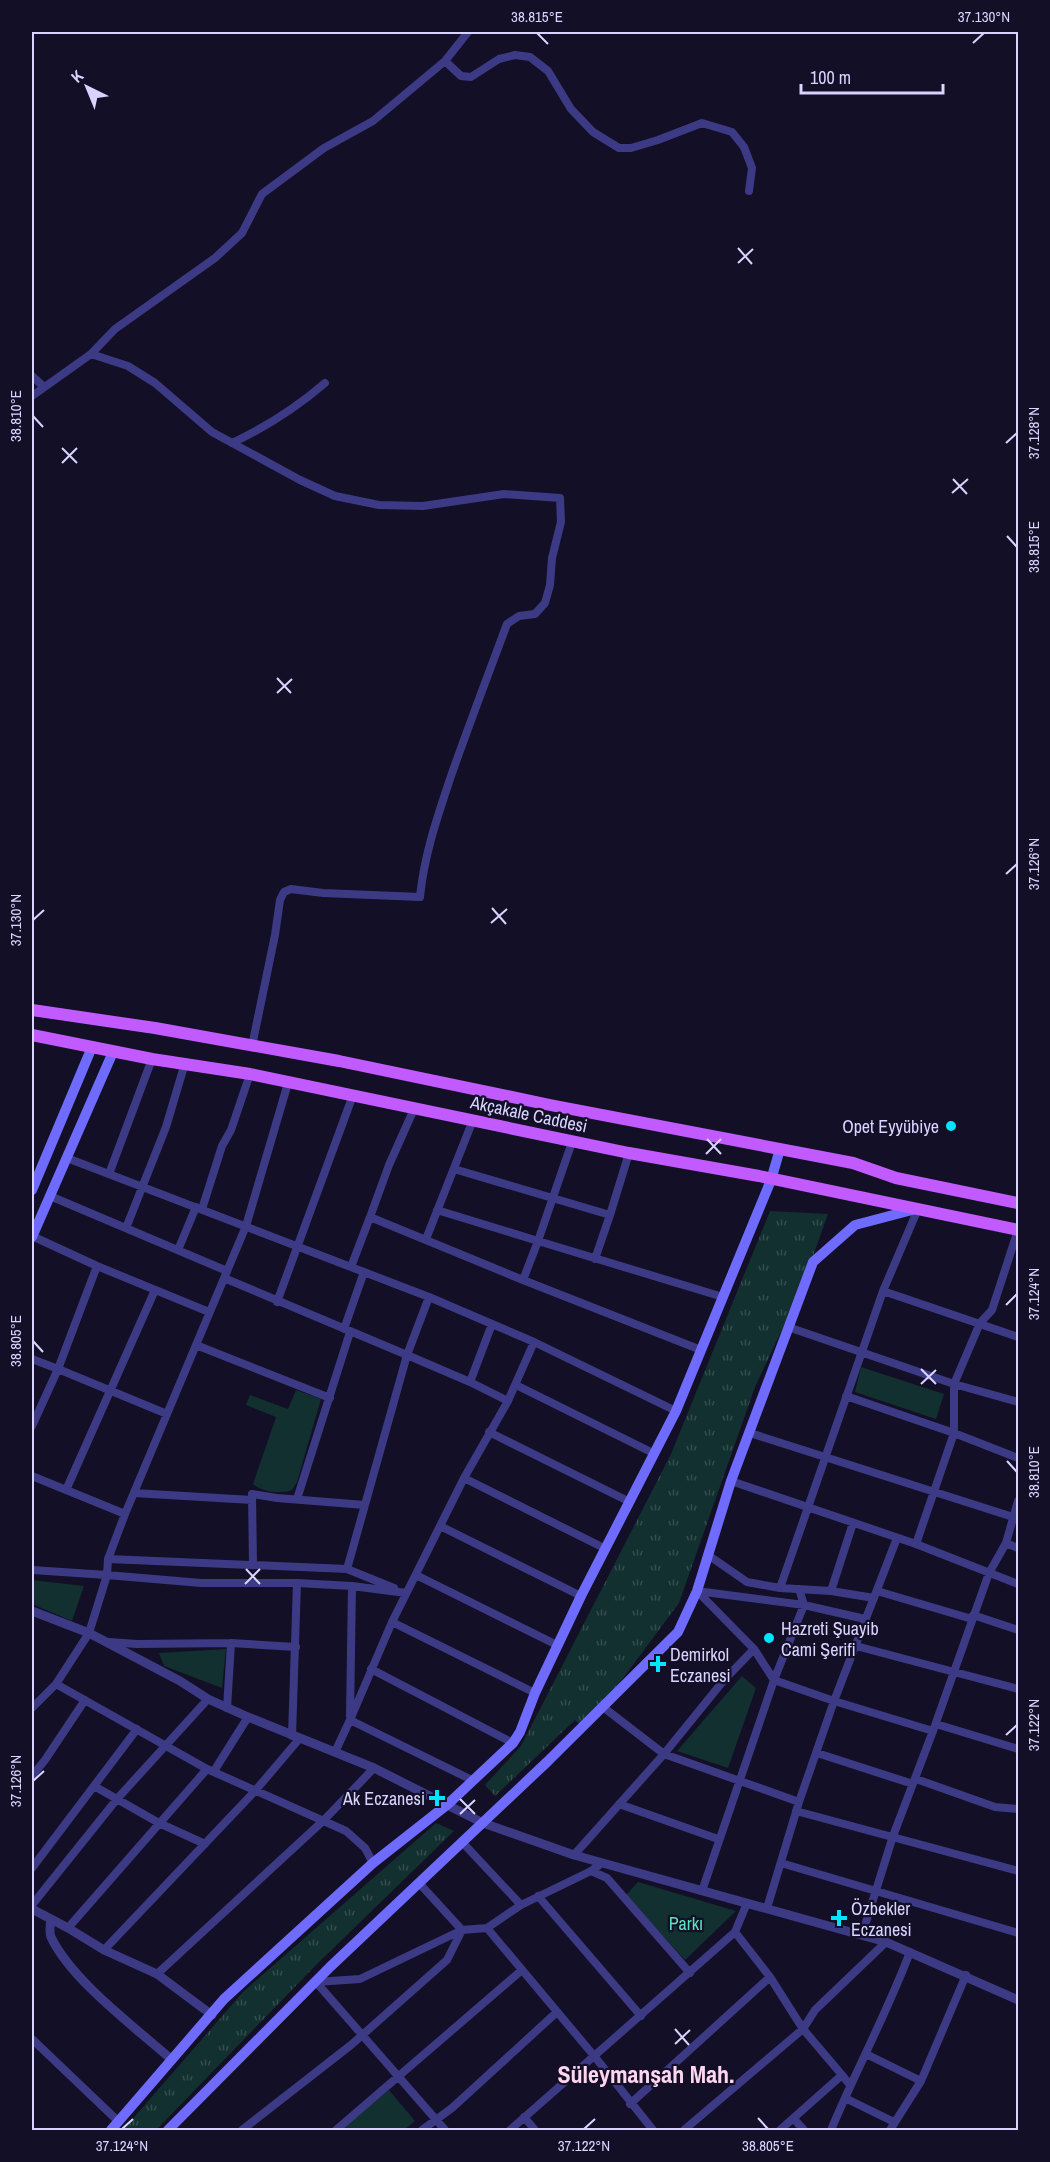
<svg xmlns="http://www.w3.org/2000/svg" width="1050" height="2162" font-family="'Archivo Narrow',sans-serif">
<defs>
<pattern id="grass-tufts" width="24" height="20" patternUnits="userSpaceOnUse" patternTransform="scale(1.5)"><rect width="24" height="20" fill="#12302f"/><path d="M3 7l-1-3M5 7V3M7 7l1-3M15 17l-1-3M17 17v-4M19 17l1-3" fill="none" stroke="#344d4e"/></pattern>
</defs>
<rect width="100%" height="100%" fill="#130f26"/>
<path fill="url(#grass-tufts)" d="M770 1211 828 1214 802 1287 755 1387 679 1603 612 1693 580 1725 575 1720 495 1796 485 1785 521 1746 671 1454Z
M436 1823 454 1831 316 1965 156 2130H123L243 1992Z"/>
<path fill="#12302f" d="M861 1367 944 1394 936 1419 855 1392Z
M296 1390 321 1399 297 1482 292 1490C281 1494 263 1493 253 1484L276 1417 246 1405 250 1395 288 1409Z
M32 1580 84 1586 72 1621 32 1604Z
M226 1649 222 1688 164 1666 159 1653Z
M742 1676 756 1688 728 1768 677 1751Z
M638 1882 736 1911 685 1960 626 1895Z
M389 2090 415 2121 404 2130H340Z"/>
<g fill="none" stroke-linecap="round" stroke-linejoin="round">
<path stroke="#3d3a85" stroke-width="8" d="M445 61 461 76 471 77 499 59 515 55 530 57 548 71 571 109 593 132 619 148H631L658 140 702 123 732 132 744 147 752 168 749 191
M91 354 128 366 155 383 212 432 300 480 335 496 379 505 423 506 504 494 560 498 561 522 552 558 550 585 545 603 535 614 519 616 507 624C488 675 469 725 451 776 438 815 424 855 420 897L323 893 291 889 284 892 280 900 275 935 252 1046
M32 376 44 387
M32 396 91 354 115 329 215 258 242 233 262 194 324 148 373 121 445 61 468 32
M232 443C266 427 296 408 325 383
M288 1083 246 1226 125 1514 108 1559 107 1575 201 1583H297L352 1586 406 1593
M67 1158 429 1297 492 1324
M454 1169 610 1215 595 1259
M109 1174 152 1059
M50 1196 227 1271
M202 1209 222 1146 231 1130 250 1074
M437 1210 538 1241 572 1142
M610 1215 629 1153
M370 1217 389 1165 414 1109
M126 1228 166 1127 185 1063
M32 1236 97 1266 209 1312
M426 1239 473 1120
M178 1250 196 1207
M97 1266 58 1369 167 1414
M351 1267 370 1217 523 1280 701 1350
M224 1278 407 1355 347 1569
M523 1280 538 1241 723 1297
M883 1291 1018 1337
M429 1297 407 1355 470 1382 492 1324 534 1342
M277 1302 353 1095
M788 1327 954 1384 1018 1402
M344 1329 364 1272
M196 1345 330 1398
M32 1359 58 1369 32 1426
M470 1382 508 1401
M516 1385 655 1454
M846 1396 954 1433 1018 1458
M489 1432 630 1502
M750 1433 1013 1517
M32 1476 125 1514
M464 1478 606 1549
M731 1481 916 1544 1018 1584
M66 1490 155 1290
M134 1493 252 1500
M297 1499 350 1332
M440 1526 581 1596
M1006 1543 1018 1548
M916 1544 954 1433V1384L980 1323 992 1310 1018 1230
M708 1555 747 1582 780 1588 831 1591 874 1598
M108 1559 347 1569 394 1588
M253 1564 252 1494 277 1498 365 1505
M32 1570 107 1575 89 1633 56 1684 32 1708
M416 1575 557 1645
M780 1588 883 1291 918 1209
M697 1591 754 1649 774 1680 834 1701 933 1731
M697 1591 804 1605 865 1619
M831 1591 853 1523
M877 1591 972 1619
M973 1615 1018 1630
M392 1622 535 1693
M109 1642 137 1644 231 1643 296 1647
M856 1646 1018 1689
M371 1669 513 1743
M56 1684 207 1769 346 1831 365 1848 373 1863
M603 1707 664 1754 799 1802
M227 1708 231 1643
M350 1716 352 1586
M350 1720 472 1780
M936 1724 1018 1749
M292 1736 297 1583
M335 1752 350 1720 392 1622 464 1478 508 1401 534 1342 676 1411
M817 1753 913 1784
M214 1771 248 1717
M32 1776 45 1760 85 1700
M916 1779 995 1807 1018 1809
M94 1786 159 1823 205 1844
M619 1804 718 1839
M796 1811 1018 1871
M462 1842 521 1905
M574 1855 664 1754 724 1680 754 1649
M781 1863 1018 1933
M32 1868 137 1729
M591 1871 607 1878 690 1973
M702 1891 774 1680 804 1605 799 1589
M538 1896 641 2016
M32 1905 117 1799 208 1699
M767 1908 799 1802 834 1701 897 1538
M68 1928 207 1769
M487 1928 595 2057 653 2130
M735 1932 770 1977 803 2029 842 2075
M862 1935 893 1836 933 1731 989 1573 1006 1543 1018 1501
M104 1950 255 1791 300 1738
M157 1974 324 1820 374 1768
M32 2039 119 2122
M866 2054 921 2081
M845 2098 894 2122
M630 2104 770 1977
M524 2117 535 2130
M794 2119 804 2130
M242 2130 351 2045 447 1960 462 1930 419 1883
M336 2130 522 1970
M422 2130 452 2108 557 2012
M445 2130 316 1982 360 1979 462 1930 487 1928 521 1905 591 1871 602 1863
M510 2130 735 1932 747 1903
M684 2130 803 2029 815 2010 886 1942
M780 2130 842 2075 850 2085
M831 2130C856 2070 887 2013 910 1952
M890 2130 921 2081 966 1975"/>
<path stroke="#3d3a85" stroke-width="9" d="M32 1611 89 1633 180 1681 208 1699 248 1717 374 1768 483 1823 574 1855 886 1942 1018 2000
M32 1909 68 1928 104 1950 157 1974 212 2015
M51 1919C50 1925 49 1932 51 1937 71 1980 136 2028 172 2060"/>
<path stroke="#6f6bff" stroke-width="10" d="M32 1190 92 1047
M32 1237 113 1052
M111 2130 224 1999 373 1863 448 1804 513 1743 520 1732 535 1693 581 1596 676 1411 771 1180 780 1149
M168 2130 330 1967 547 1762 678 1632 697 1591 731 1481 813 1262 855 1225 916 1209"/>
<path stroke="#c25bff" stroke-width="12" d="M32 1010 155 1028 339 1061 550 1105 853 1163 896 1178 1018 1203
M32 1035 152 1059 250 1074 629 1153 759 1176 1018 1230"/>
</g>
<path fill="none" stroke="#d9d4ff" stroke-width="2" d="M537 33 548 44M973 43 984 33M738 248 752 264M738 263 753 249M33 416 43 427M1006 443 1017 433M62 448 77 463M62 463 77 448M953 479 967 494M952 493 968 479M1007 536 1017 547M277 678 291 693M277 693 292 679M1006 874 1017 864M492 908 506 924M33 920 44 910M491 923 507 909M707 1139 721 1154M706 1154 721 1139M1006 1305 1017 1294M33 1341 43 1352M921 1369 936 1384M921 1384 936 1370M1007 1461 1017 1472M246 1569 260 1584M245 1584 260 1569M1006 1735 1017 1725M33 1781 44 1771M460 1799 475 1814M460 1814 475 1800M675 2029 689 2045M675 2044 690 2030M758 2118 768 2129M122 2129 133 2119M584 2129 595 2119"/>
<g fill="#00e5ff" stroke="#130f26" stroke-width="2">
<circle cx="951" cy="1126" r="6"/>
<circle cx="769" cy="1638" r="6"/>
<path d="M655 1655h6v6h6v6h-6v6h-6v-6h-6v-6h6z"/>
<path d="M434 1789h6v6h6v6h-6v6h-6v-6h-6v-6h6z"/>
<path d="M836 1909h6v6h6v6h-6v6h-6v-6h-6v-6h6z"/>
</g>
<g text-anchor="middle" dominant-baseline="central" stroke-width="4.5" stroke-linejoin="round" paint-order="stroke">
<g font-size="18" fill="#d9d4ff" stroke="#130f26">
<text transform="translate(529 1114) rotate(12)">Akçakale Caddesi</text>
</g>
<g font-size="18" fill="#d9d4ff" stroke="#130f26" text-anchor="start">
<text x="939" y="1126" text-anchor="end">Opet Eyyübiye</text>
<text x="781" y="1628">Hazreti Şuayib<tspan x="781" dy="21">Cami Şerifi</tspan></text>
<text x="670" y="1654">Demirkol<tspan x="670" dy="21">Eczanesi</tspan></text>
<text x="425" y="1798" text-anchor="end">Ak Eczanesi</text>
<text x="851" y="1908">Özbekler<tspan x="851" dy="21">Eczanesi</tspan></text>
</g>
<g font-size="18" fill="#5fe0c0" stroke="#130f26">
<text x="686" y="1923">Parkı</text>
</g>
<g font-size="24" font-weight="bold" fill="#ffd6f0" stroke="#130f26">
<text x="646" y="2074">Süleymanşah Mah.</text>
</g>
</g>
<rect width="1050" height="2162" fill="none" stroke="#130f26" stroke-width="66"/>
<g transform="translate(87 87) rotate(317)" stroke="#130f26" stroke-width="4.5" paint-order="stroke">
<path d="M0-4.5L10 22L0 15L-10 22Z" fill="#d9d4ff"/>
<text y="-9" font-size="16" font-weight="bold" text-anchor="middle" fill="#d9d4ff">K</text>
</g>
<path d="M801 84v9h142v-9" fill="none" stroke="#d9d4ff" stroke-width="3"/>
<text x="810" y="84" font-size="18" fill="#d9d4ff" stroke="#130f26" stroke-width="4.5" paint-order="stroke">100 m</text>
<rect x="33" y="33" width="984" height="2096" fill="none" stroke="#d9d4ff" stroke-width="2"/>
<g font-size="15" text-anchor="middle" fill="#d9d4ff">
<text x="537" y="22">38.815°E</text>
<text x="984" y="22">37.130°N</text>
<text transform="translate(16 416) rotate(-90)" y="5">38.810°E</text>
<text transform="translate(1034 433) rotate(-90)" y="5">37.128°N</text>
<text transform="translate(1034 547) rotate(-90)" y="5">38.815°E</text>
<text transform="translate(1034 864) rotate(-90)" y="5">37.126°N</text>
<text transform="translate(16 920) rotate(-90)" y="5">37.130°N</text>
<text transform="translate(1034 1294) rotate(-90)" y="5">37.124°N</text>
<text transform="translate(16 1341) rotate(-90)" y="5">38.805°E</text>
<text transform="translate(1034 1472) rotate(-90)" y="5">38.810°E</text>
<text transform="translate(1034 1725) rotate(-90)" y="5">37.122°N</text>
<text transform="translate(16 1781) rotate(-90)" y="5">37.126°N</text>
<text x="122" y="2151">37.124°N</text>
<text x="584" y="2151">37.122°N</text>
<text x="768" y="2151">38.805°E</text>
</g>
</svg>
